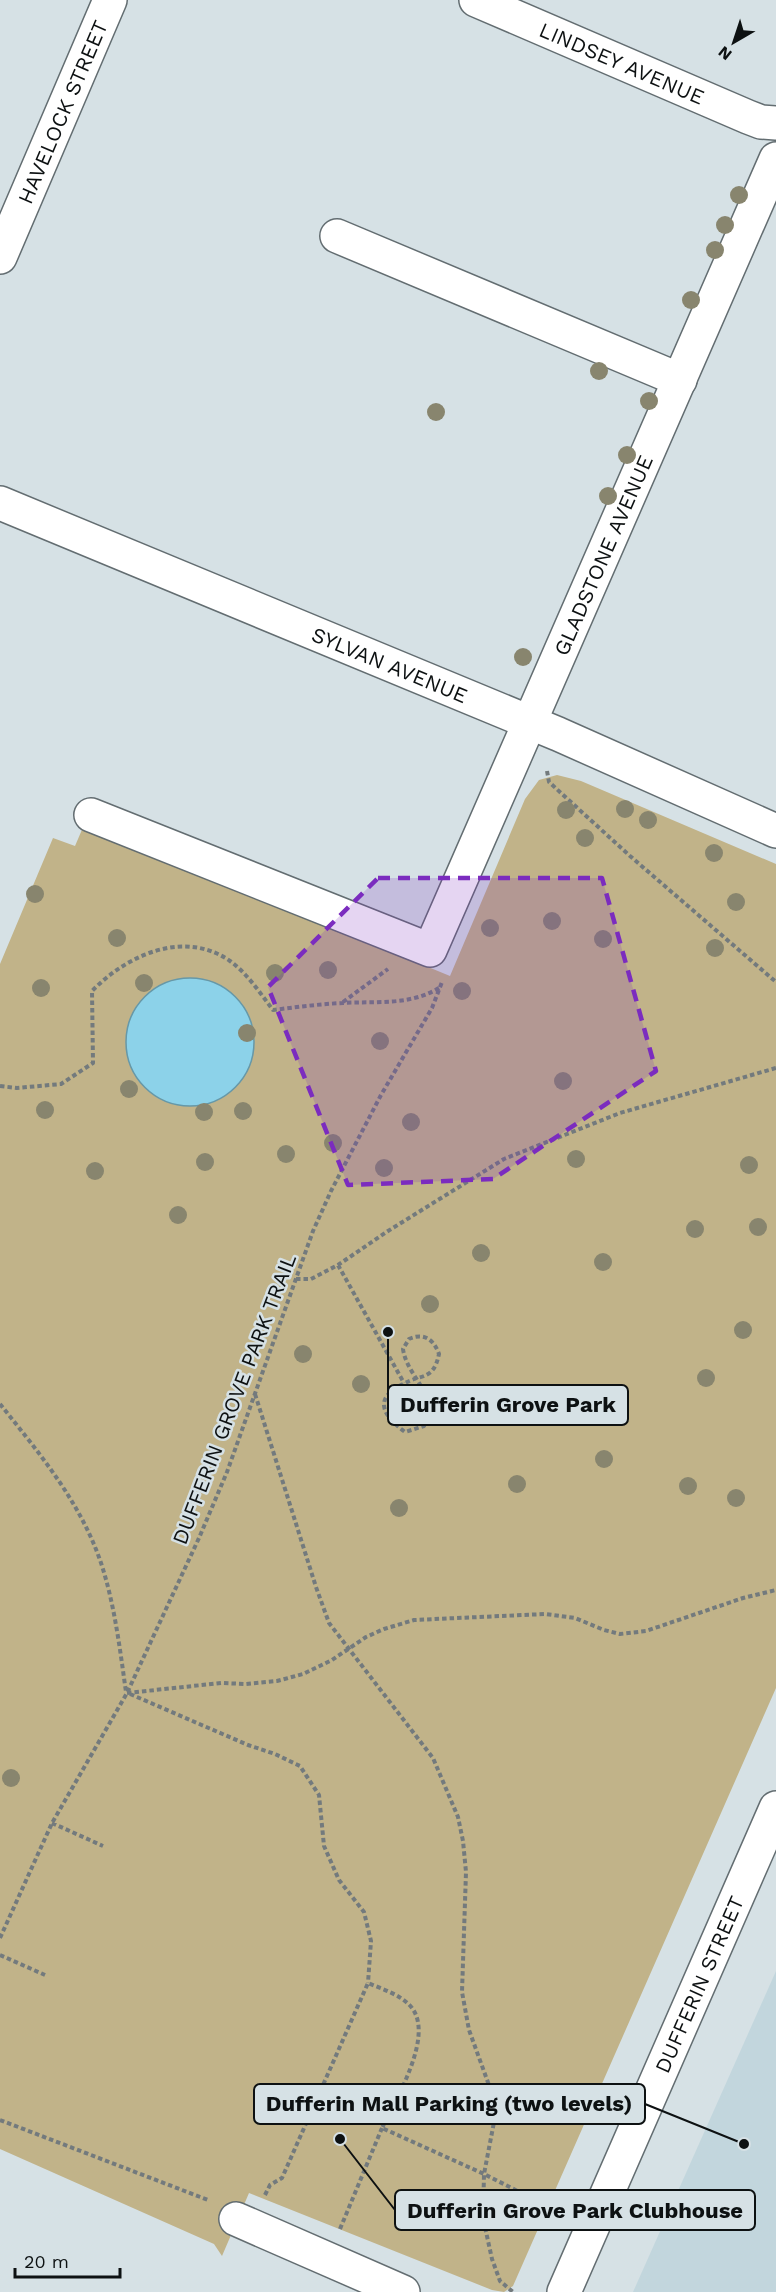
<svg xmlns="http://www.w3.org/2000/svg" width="776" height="2292" font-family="'Work Sans',sans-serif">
<rect width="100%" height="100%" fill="#d6e1e5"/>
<path fill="#c2d6dd" d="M776 1971V2292H633Z"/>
<path fill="#c1b389" d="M557 775 581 781 776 864V1688L513 2286 504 2292 492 2290 249 2193 222 2256 214 2244 0 2149V964L53 838 75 846 84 825 450 976 525 799 539 780Z"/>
<path fill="#8cd2e9" stroke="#6698a8" stroke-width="1.5" d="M126 1042a64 64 0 1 1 128 0a64 64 0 1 1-128 0Z"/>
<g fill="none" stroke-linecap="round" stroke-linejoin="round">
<g stroke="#636d71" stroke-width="36">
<g id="minor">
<path id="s1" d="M476 0 748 117 761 122 776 123"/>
<path d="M337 236 680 380"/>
<path id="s2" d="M0 257 110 0"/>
<path id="s3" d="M0 503 558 734 776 831"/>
<path id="s4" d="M91 815 430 950 776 159"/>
<path d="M236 2219 403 2292"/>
</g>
</g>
<g stroke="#636d71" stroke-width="36">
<g id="major">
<path id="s5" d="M564 2292 776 1808"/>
</g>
</g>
<path stroke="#737a7d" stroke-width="4" stroke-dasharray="4.5 3" stroke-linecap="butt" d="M547 771 549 782 630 856 776 982
M343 1002 388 969
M0 1086 17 1088 61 1084 93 1063 92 991C127 955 184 929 230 961 247 973 260 993 273 1010 297 1007 320 1004 343 1003 376 1001 409 1006 439 988
M338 1265 404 1383
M296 1279H311L338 1265 388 1231 504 1159 620 1113 776 1068
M417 1378C382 1391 370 1406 405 1432L424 1426C441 1395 407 1378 403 1349L409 1339C424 1332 434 1340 439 1354 436 1368 432 1375 417 1378
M255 1394 316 1587 329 1623 433 1758 458 1817 463 1841 466 1872 462 1992 469 2030 490 2088 495 2117 484 2174 483 2218 492 2259 500 2281 513 2292
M0 1404C40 1454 82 1504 102 1566 115 1607 120 1650 126 1692
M127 1693 221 1683 246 1684 277 1681 303 1674 332 1660 366 1637 384 1629 414 1620 545 1614 575 1618 604 1630 620 1634 646 1631 743 1598 776 1590
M130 1694 248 1745 275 1754 300 1766 319 1795 324 1846 339 1880 364 1912 371 1941 368 1983
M52 1823 103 1846
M0 1938 52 1823 127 1693 199 1538 227 1472 313 1231 331 1191 381 1095 432 1008 442 982
M0 1955 45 1975
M0 2120 208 2200
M265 2195 270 2185 282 2178 368 1983C382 1989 402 1995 412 2008 434 2037 396 2099 382 2128L484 2174 555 2210
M340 2229 382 2128"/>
<use href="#minor" stroke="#fff" stroke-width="33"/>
<use href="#major" stroke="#fff" stroke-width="33"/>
</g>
<g fill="#88856e">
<circle cx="739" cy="195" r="9"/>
<circle cx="725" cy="225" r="9"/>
<circle cx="715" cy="250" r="9"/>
<circle cx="691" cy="300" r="9"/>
<circle cx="599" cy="371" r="9"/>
<circle cx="649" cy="401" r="9"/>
<circle cx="436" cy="412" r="9"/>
<circle cx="627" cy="455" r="9"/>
<circle cx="608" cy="496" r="9"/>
<circle cx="523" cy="657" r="9"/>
<circle cx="625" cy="809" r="9"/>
<circle cx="566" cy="810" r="9"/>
<circle cx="648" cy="820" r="9"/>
<circle cx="585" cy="838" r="9"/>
<circle cx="714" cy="853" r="9"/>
<circle cx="35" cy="894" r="9"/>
<circle cx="736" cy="902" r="9"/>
<circle cx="552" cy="921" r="9"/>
<circle cx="490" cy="928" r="9"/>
<circle cx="117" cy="938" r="9"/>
<circle cx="603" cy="939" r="9"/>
<circle cx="715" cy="948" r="9"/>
<circle cx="328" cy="970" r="9"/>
<circle cx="275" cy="973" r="9"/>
<circle cx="144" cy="983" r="9"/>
<circle cx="41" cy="988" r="9"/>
<circle cx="462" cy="991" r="9"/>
<circle cx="247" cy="1033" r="9"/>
<circle cx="380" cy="1041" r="9"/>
<circle cx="563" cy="1081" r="9"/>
<circle cx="129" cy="1089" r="9"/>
<circle cx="45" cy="1110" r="9"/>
<circle cx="243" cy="1111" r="9"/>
<circle cx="204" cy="1112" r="9"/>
<circle cx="411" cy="1122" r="9"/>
<circle cx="333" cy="1143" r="9"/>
<circle cx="286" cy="1154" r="9"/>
<circle cx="576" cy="1159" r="9"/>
<circle cx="205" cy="1162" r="9"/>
<circle cx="749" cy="1165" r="9"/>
<circle cx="384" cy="1168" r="9"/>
<circle cx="95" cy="1171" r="9"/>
<circle cx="178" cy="1215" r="9"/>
<circle cx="758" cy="1227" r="9"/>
<circle cx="695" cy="1229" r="9"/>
<circle cx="481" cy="1253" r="9"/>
<circle cx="603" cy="1262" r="9"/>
<circle cx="430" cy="1304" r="9"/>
<circle cx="743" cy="1330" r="9"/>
<circle cx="303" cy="1354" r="9"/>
<circle cx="706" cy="1378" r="9"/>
<circle cx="361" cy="1384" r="9"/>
<circle cx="604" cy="1459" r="9"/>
<circle cx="517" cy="1484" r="9"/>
<circle cx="688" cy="1486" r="9"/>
<circle cx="736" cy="1498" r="9"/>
<circle cx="399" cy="1508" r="9"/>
<circle cx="11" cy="1778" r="9"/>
<circle cx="414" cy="2198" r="9"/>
</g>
<path fill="#7b2cbf" fill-opacity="0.2" stroke="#7b2cbf" stroke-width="4.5" stroke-dasharray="12 8" stroke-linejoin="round" d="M378 878H602L656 1071 493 1179 348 1185 268 987Z"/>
<g text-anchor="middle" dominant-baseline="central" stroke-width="5" stroke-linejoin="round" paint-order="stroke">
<g font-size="21" fill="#0d1112" stroke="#d6e1e5">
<text stroke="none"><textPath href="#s1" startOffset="159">LINDSEY AVENUE</textPath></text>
<text stroke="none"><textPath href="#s2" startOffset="158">HAVELOCK STREET</textPath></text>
<text stroke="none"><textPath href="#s4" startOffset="796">GLADSTONE AVENUE</textPath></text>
<text stroke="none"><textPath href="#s3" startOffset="422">SYLVAN AVENUE</textPath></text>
<text transform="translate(234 1399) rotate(-69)">DUFFERIN GROVE PARK TRAIL</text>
<text stroke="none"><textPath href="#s5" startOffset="336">DUFFERIN STREET</textPath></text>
</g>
</g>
<path fill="none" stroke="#0d1112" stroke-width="2" d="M388 1332L388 1405M744 2144L645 2104M340 2139L395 2210"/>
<g fill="#0d1112" stroke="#d6e1e5" stroke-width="2">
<circle cx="388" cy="1332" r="6"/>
<circle cx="744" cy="2144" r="6"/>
<circle cx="340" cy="2139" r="6"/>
</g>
<g fill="#d6e1e5" stroke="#0d1112" stroke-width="2">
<rect x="388" y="1385" width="240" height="40" rx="6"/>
<rect x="254" y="2084" width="391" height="40" rx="6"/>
<rect x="395" y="2190" width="360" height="40" rx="6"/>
</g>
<g font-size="22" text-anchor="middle" font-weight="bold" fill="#0d1112">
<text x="508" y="1412">Dufferin Grove Park</text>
<text x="449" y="2111">Dufferin Mall Parking (two levels)</text>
<text x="575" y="2218">Dufferin Grove Park Clubhouse</text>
</g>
<g transform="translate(734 42) rotate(219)" stroke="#d6e1e5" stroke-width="4.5" paint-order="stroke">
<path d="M0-4.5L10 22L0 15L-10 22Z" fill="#0d1112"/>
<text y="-9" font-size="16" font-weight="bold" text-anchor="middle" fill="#0d1112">N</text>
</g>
<path d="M15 2268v9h105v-9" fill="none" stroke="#0d1112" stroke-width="3"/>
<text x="24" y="2268" font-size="18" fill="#0d1112" stroke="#d6e1e5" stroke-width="4.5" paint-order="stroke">20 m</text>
</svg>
